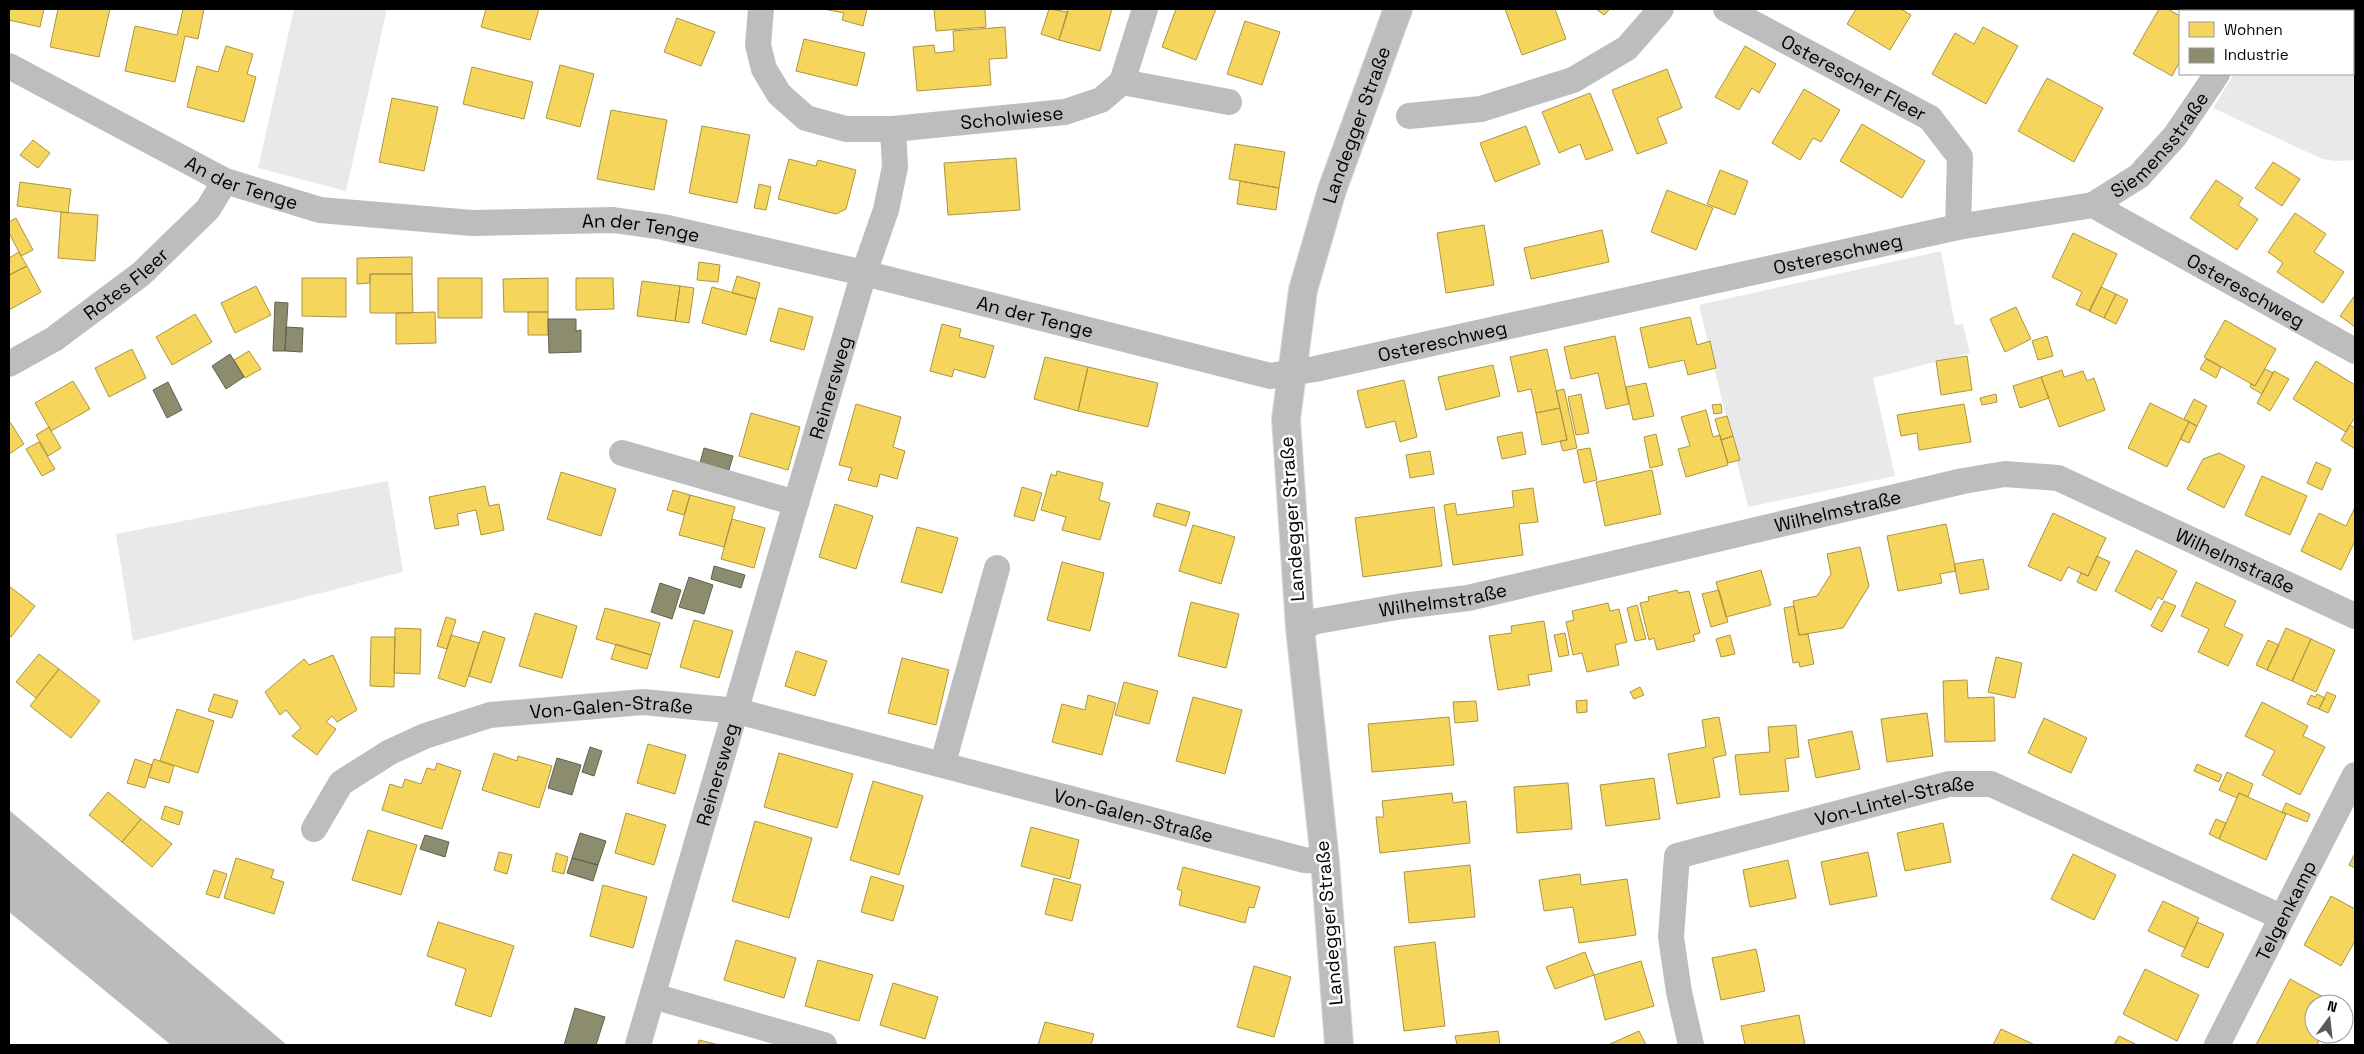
<svg xmlns="http://www.w3.org/2000/svg" width="2364" height="1054" font-family="'Space Grotesk',sans-serif">
<rect width="100%" height="100%" fill="#fff"/>
<path fill="#e9e9e9" d="M294 9H387L346 191 258 168Z
M2276 9H2355V160L2337 161 2322 159 2213 108 2234 74H2353V11H2274Z
M1941 251 1955 325 1963 324 1970 353 1873 378 1895 476 1748 507 1699 305Z
M388 481 403 572 133 641 116 534Z"/>
<path fill="#bbb" d="M9 810 287 1045H171L9 912Z"/>
<path fill="#f6d55c" stroke="#ac9540" d="M9 9H44L40 27 9 20Z
M58 9H110L99 57 50 47Z
M183 9H204L198 39 185 36 175 82 125 71 135 26 177 35Z
M486 9H539L530 40 481 27Z
M824 9H867L863 26 842 20 844 13Z
M934 9H985L986 27 936 31Z
M1049 9 1068 12 1059 40 1041 34Z
M1068 9H1112L1100 51 1059 40Z
M1176 9H1216L1196 60 1162 47Z
M1505 9H1555L1566 39 1522 55Z
M1596 9H1610L1604 15Z
M1856 9H1901L1911 15 1890 50 1847 24Z
M2159 9H2168L2180 16V61L2172 76 2133 54Z
M677 18 715 32 701 66 664 52Z
M1245 21 1280 32 1262 85 1227 74Z
M1005 27 1007 58 989 59 991 85 917 91 913 47 934 45 935 53 954 51 953 31Z
M1983 27 2018 46 1986 104 1932 74 1955 33 1974 44Z
M804 39 865 53 857 86 796 71Z
M226 46 253 54 247 74 256 77 244 122 187 107 197 66 218 72Z
M1745 46 1776 64 1759 93 1752 88 1739 110 1715 97Z
M560 65 594 74 580 127 546 118Z
M472 67 533 82 524 119 463 104Z
M1667 69 1682 108 1657 118 1667 143 1637 154 1612 90Z
M2047 78 2103 108 2074 162 2018 131Z
M1804 89 1840 110 1821 142 1813 138 1800 160 1772 143Z
M1590 93 1613 150 1586 160 1580 144 1559 153 1542 112Z
M392 98 438 107 424 171 379 162Z
M611 110 667 120 654 190 597 179Z
M1862 124 1925 161 1902 198 1840 161Z
M702 126 750 135 737 203 689 193Z
M1526 126 1540 164 1495 182 1480 143Z
M33 140 50 153 38 168 20 155Z
M1235 144 1285 152 1279 188 1229 179Z
M1016 158 1020 210 948 215 944 163Z
M789 159 816 166 818 160 856 170 846 209 836 214 778 199Z
M2273 162 2300 179 2282 206 2255 188Z
M1720 170 1748 181 1735 215 1707 204Z
M2216 180 2243 198 2238 205 2258 219 2237 250 2190 218Z
M1240 181 1279 188 1276 210 1237 204Z
M20 182 71 189 68 213 17 206Z
M759 184 771 187 766 210 754 208Z
M1667 190 1713 208 1696 250 1651 232Z
M61 212 98 215 95 261 58 258Z
M2295 213 2326 234 2314 252 2344 272 2323 303 2277 272 2283 263 2268 252Z
M16 218 33 250 21 256 9 233V222Z
M1484 225 1494 285 1446 293 1437 233Z
M1602 230 1609 262 1531 279 1524 248Z
M2073 233 2117 254 2090 311 2076 305 2082 292 2052 277Z
M19 252 27 266 9 275V258Z
M412 257V274H370V283L357 284V258Z
M699 262 720 265 718 282 697 280Z
M27 266 41 292 9 310V275Z
M370 274H412L413 313H370Z
M737 276 760 283 756 299 732 293Z
M302 278H346V317L302 316Z
M438 278H482V318H438Z
M548 278V312H504L503 279Z
M576 278H613L614 309 576 310Z
M642 281 680 286 675 321 637 316Z
M256 286 271 315 235 333 221 303Z
M680 286 694 288 689 323 675 321Z
M712 287 756 299 746 335 702 323Z
M2101 287 2116 294 2104 318 2089 311Z
M2116 294 2128 300 2116 324 2104 318Z
M2355 295V327L2340 316Z
M2016 307 2031 339 2005 352 1990 319Z
M779 308 813 317 804 350 770 341Z
M435 312 436 343 396 344V313Z
M528 312H548V335H528Z
M195 314 212 342 172 365 156 337Z
M1690 317 1697 345 1710 341 1716 368 1688 375 1684 360 1649 368 1640 328Z
M2225 320 2276 349 2255 386 2204 357Z
M942 324 961 329 959 337 994 346 985 378 954 369 952 377 930 371Z
M1615 336 1629 404 1606 409 1598 373 1571 379 1564 347Z
M2047 336 2053 356 2038 360 2032 341Z
M132 349 146 378 109 397 95 368Z
M1547 349 1560 408 1536 413 1531 389 1518 392 1510 357Z
M249 351 261 369 245 378 234 360Z
M1967 356 1972 390 1941 395 1936 361Z
M1045 357 1088 367 1078 411 1034 399Z
M2206 359 2221 367 2216 378 2200 369Z
M2316 361 2355 385V417L2346 432 2293 399Z
M1493 365 1500 396 1446 410 1438 377Z
M1088 367 1158 383 1148 427 1078 411Z
M2265 369 2273 373 2262 394 2250 387 2251 384 2255 386Z
M2062 370 2064 377 2083 371 2087 381 2094 378 2105 410 2059 427 2041 377Z
M2274 371 2289 379 2270 411 2257 403Z
M2041 377 2049 398 2020 408 2013 386Z
M1404 380 1417 437 1400 442 1395 421 1366 428 1357 391Z
M73 381 90 409 51 431 35 403Z
M1646 383 1654 416 1633 420 1626 387Z
M1564 389 1577 448 1563 451 1560 441 1567 440 1556 391Z
M1581 394 1589 433 1576 435 1568 397Z
M1996 394 1997 402 1982 405 1980 398Z
M2194 399 2207 406 2197 426 2184 419Z
M2150 403 2189 422 2167 467 2128 448Z
M856 404 901 417 893 447 905 451 897 479 880 474 877 487 848 480 852 468 839 465Z
M1721 404 1722 413 1714 414 1712 405Z
M1964 404 1971 442 1919 450 1917 433 1901 436 1897 415Z
M1560 408 1567 440 1542 445 1536 413Z
M1706 410 1713 437 1720 435 1728 465 1686 477 1678 449 1690 446 1681 417Z
M751 413 800 427 788 470 739 456Z
M1727 416 1733 436 1721 440 1715 419Z
M10 422 24 444 9 454V423Z
M2189 422 2197 426 2189 443 2180 439Z
M2350 425 2355 428V449L2341 440Z
M49 427 61 448 48 456 36 435Z
M1522 432 1526 454 1502 459 1497 437Z
M1656 434 1663 465 1650 468 1644 437Z
M1733 436 1740 460 1728 463 1721 440Z
M39 442 55 469 42 476 26 449Z
M1590 448 1597 480 1584 483 1577 450Z
M1430 451 1434 474 1410 478 1406 455Z
M2219 453 2245 466 2224 508 2187 489 2203 459Z
M2316 462 2331 469 2322 490 2307 483Z
M1652 470 1661 514 1605 526 1596 482Z
M1057 471 1103 483 1099 500 1110 503 1100 540 1062 530 1066 517 1041 510 1051 474 1056 476Z
M561 472 616 489 601 536 547 519Z
M2262 476 2307 496 2290 535 2245 515Z
M485 486 489 506 499 504 504 530 481 535 476 510 457 514 459 525 435 529 429 497Z
M1022 487 1042 493 1034 521 1014 516Z
M1533 488 1538 522 1519 524 1523 555 1453 565 1444 505 1455 503 1457 515 1514 507 1512 491Z
M673 490 690 495 684 515 667 510Z
M690 495 735 507 724 547 679 535Z
M1157 503 1190 512 1186 526 1153 516Z
M835 504 873 516 856 569 819 557Z
M1434 507 1442 566 1363 577 1355 518Z
M2355 507V541L2341 570 2301 551 2319 513 2346 526Z
M2053 513 2106 538 2088 576 2068 567 2061 581 2028 566Z
M732 519 765 528 754 568 721 559Z
M1946 524 1956 571 1940 574 1942 583 1898 591 1887 536Z
M1193 525 1235 537 1221 584 1179 571Z
M917 527 958 538 942 593 901 582Z
M1860 547 1869 586 1843 628 1799 635 1793 601 1817 596 1831 574 1827 554Z
M2136 550 2177 571 2162 600 2158 597 2151 610 2115 591Z
M2097 556 2110 562 2096 591 2077 582 2081 573 2088 576Z
M1983 559 1989 589 1960 594 1954 564Z
M1062 562 1104 573 1090 631 1047 620Z
M1761 570 1771 605 1726 617 1716 582Z
M2196 582 2236 601 2224 626 2243 635 2228 666 2198 652 2209 629 2181 616Z
M9 586 35 606 11 637 9 635Z
M1677 590 1678 593 1689 591 1700 633 1693 635 1695 641 1657 650 1654 638 1649 640 1640 603 1649 601 1648 597Z
M1719 590 1728 622 1711 627 1702 594Z
M2164 601 2176 606 2162 632 2151 626Z
M1191 602 1239 614 1226 668 1178 656Z
M1608 603 1610 611 1619 609 1627 642 1615 645 1619 665 1587 672 1582 653 1573 655 1566 622 1574 620 1572 611Z
M1637 605 1646 639 1635 641 1627 608Z
M1794 606 1799 635 1808 634 1814 664 1800 667 1799 662 1793 663 1784 608Z
M605 608 660 623 651 655 596 639Z
M535 613 577 626 562 678 519 666Z
M446 617 456 620 447 649 437 646Z
M694 620 733 631 719 678 680 667Z
M1544 621 1552 671 1528 675 1530 685 1498 690 1489 636 1512 633 1511 626Z
M395 628 421 629 420 674 394 673Z
M2286 628 2311 639 2292 681 2267 670Z
M483 631 505 638 491 683 469 676Z
M1565 633 1569 655 1559 657 1554 635Z
M451 635 479 643 465 687 438 678Z
M1730 635 1735 654 1721 657 1716 639Z
M371 637H395L394 687 370 686Z
M2311 639 2335 650 2316 692 2292 681Z
M2268 640 2279 645 2267 670 2256 665Z
M616 644 651 655 647 669 611 659Z
M796 651 827 661 815 696 785 686Z
M39 654 59 669 36 698 16 682Z
M333 655 357 710 337 722 332 716 326 722 336 729 317 755 292 736 301 728 286 710 280 715 265 692 304 659 309 665Z
M1996 657 2022 663 2015 698 1988 692Z
M902 658 949 670 936 725 888 713Z
M59 669 100 701 71 738 30 706Z
M1967 680 1968 698 1994 697 1995 741 1945 742 1943 681Z
M1124 682 1158 691 1149 724 1115 715Z
M1640 687 1644 695 1634 699 1630 692Z
M2327 692 2336 696 2328 713 2319 709Z
M214 694 238 701 232 718 208 711Z
M2317 694 2325 698 2319 709 2307 704 2311 695 2315 697Z
M1088 695 1116 703 1102 755 1052 742 1062 704 1085 710Z
M1193 697 1242 710 1225 774 1176 761Z
M1587 700V712L1577 713 1576 701Z
M1476 701 1478 721 1455 723 1453 702Z
M2262 702 2308 726 2303 736 2325 747 2300 795 2262 775 2275 751 2245 736Z
M177 709 214 721 198 773 160 761Z
M1927 713 1933 756 1887 762 1881 719Z
M1449 717 1454 765 1372 772 1368 724Z
M1719 717 1726 755 1713 758 1720 797 1677 804 1668 754 1706 747 1702 720Z
M2044 718 2087 738 2071 773 2028 753Z
M1796 725 1799 757 1785 759 1789 791 1740 795 1735 755 1770 752 1768 727Z
M1852 731 1860 769 1816 778 1808 740Z
M648 744 686 755 675 794 637 783Z
M494 753 517 761 518 756 552 766 539 808 482 790Z
M779 753 853 774 837 828 764 807Z
M135 759 152 765 145 788 127 783Z
M154 759 174 766 169 783 148 777Z
M437 763 461 771 442 829 382 810 390 784 402 788 405 779 421 784 427 768 435 770Z
M2197 764 2222 775 2219 782 2194 771Z
M2227 772 2253 784 2248 797 2239 793 2237 798 2219 790Z
M1654 778 1660 819 1606 826 1600 785Z
M873 781 923 796 899 875 850 860Z
M1568 783 1572 829 1517 833 1514 787Z
M108 792 141 819 122 842 89 815Z
M1452 793 1453 803 1466 801 1470 843 1380 853 1376 817H1384L1382 801Z
M2239 793 2286 814 2266 860 2219 839Z
M2286 803 2310 814 2307 822 2282 812Z
M165 806 183 812 179 825 161 819Z
M626 813 666 825 654 865 615 853Z
M141 819 172 844 152 867 122 842Z
M2216 819 2226 823 2219 839 2209 834Z
M755 821 812 838 789 918 732 901Z
M1943 823 1951 862 1905 871 1897 833Z
M1031 827 1079 840 1070 879 1021 866Z
M368 830 417 845 401 895 352 880Z
M499 852 512 855 507 874 494 870Z
M1868 852 1877 896 1830 905 1821 862Z
M556 853 568 857 564 874 552 871Z
M2355 853V868L2349 865Z
M2073 854 2116 875 2094 920 2051 899Z
M236 858 274 870 271 878 284 882 274 914 224 898Z
M1788 860 1796 898 1750 907 1743 870Z
M1470 865 1475 917 1409 923 1404 872Z
M1183 867 1260 887 1254 908 1249 907 1245 923 1179 905 1182 891 1177 889Z
M214 870 227 874 219 898 206 894Z
M1580 874 1581 885 1627 879 1636 935 1579 943 1573 907 1544 911 1539 880Z
M871 876 904 886 893 921 861 912Z
M1054 878 1081 885 1072 921 1045 914Z
M603 885 647 897 633 948 590 936Z
M2331 896 2355 909V941L2341 966 2304 945Z
M2163 901 2199 918 2185 948 2148 931Z
M438 922 514 946 491 1017 455 1005 466 969 427 956Z
M2197 922 2224 934 2208 968 2181 956Z
M736 940 796 958 784 998 724 980Z
M1435 942 1445 1026 1404 1031 1394 947Z
M1756 949 1765 991 1721 1000 1712 958Z
M1585 952 1594 975 1555 989 1546 967Z
M818 960 873 975 859 1021 805 1006Z
M1641 961 1654 1006 1605 1020 1594 975Z
M1254 966 1291 977 1274 1037 1237 1027Z
M2145 969 2199 995 2177 1041 2123 1014Z
M2290 979 2336 1004H2314V1034H2322L2317 1045H2256Z
M893 983 938 997 925 1039 880 1025Z
M1799 1015 1805 1045H1745L1741 1026Z
M1045 1022 1094 1034 1091 1045H1038Z
M2001 1029 2035 1045H1993Z
M1498 1031 1500 1045H1457L1455 1036Z
M1639 1031 1646 1045H1608Z
M2119 1036 2137 1045H2114Z
M699 1040 719 1045H698Z"/>
<path fill="#8c8c6e" stroke="#62624d" d="M275 302 288 303 285 351H273Z
M548 319H576V331L581 330V352L549 353Z
M286 327 303 328 302 352 285 351Z
M230 354 244 377 226 389 212 366Z
M168 382 182 410 167 418 153 390Z
M704 448 733 456 729 470 700 463Z
M714 566 745 575 741 588 711 579Z
M689 577 713 585 704 614 679 607Z
M660 583 681 590 672 619 651 612Z
M590 747 602 751 594 776 582 772Z
M557 758 581 765 572 795 548 788Z
M580 833 606 841 598 865 572 858Z
M425 835 449 842 445 857 420 849Z
M572 858 598 865 593 881 567 873Z
M575 1008 605 1017 596 1045H564Z"/>
<g fill="none" stroke-linecap="round" stroke-linejoin="round">
<g stroke="#dbdbdb" stroke-width="30">
<g id="major">
<path id="s11" d="M1339 1045 1325 861 1300 628 1286 419 1303 290 1332 190 1398 9"/>
</g>
</g>
<g stroke="#bdbdbd" stroke-width="26">
<path id="s1" d="M761 9 758 45 764 69 779 94 806 118 846 129H893L1065 112 1101 100 1122 82 1145 9"/>
<path id="s2" d="M1726 9 1930 118 1960 157 1958 227"/>
<path d="M2258 11 2260 9"/>
<path id="s3" d="M9 66 225 181 320 210 472 223 613 220 663 227 864 273 1270 376 1315 369 1958 227 2093 205 2355 351"/>
<path d="M1122 82 1229 102"/>
<path d="M1409 116 1481 109 1573 80 1627 48 1661 9"/>
<path id="s4" d="M2093 205 2139 176 2175 136 2217 74"/>
<path id="s5" d="M9 364 54 339 141 274 208 209 225 181"/>
<path d="M622 453 796 503"/>
<path id="s6" d="M1300 628 1317 621 1403 606 1468 598 1963 481 2005 474 2058 478 2355 616"/>
<path d="M943 763 997 568"/>
<path id="s7" d="M314 829 341 783 390 752 425 736 490 715 643 702 737 711 1304 860 1325 861"/>
<path d="M653 996 824 1045"/>
<path id="s8" d="M638 1045 796 503 864 273 886 210 895 167 893 129"/>
<path id="s9" d="M1691 1045 1679 992 1671 937 1677 856 1949 784H1991L2281 917"/>
<path id="s10" d="M2217 1045 2355 775"/>
</g>
<use href="#major" stroke="#bdbdbd" stroke-width="28"/>
</g>
<g text-anchor="middle" dominant-baseline="central" stroke-width="5" stroke-linejoin="round" paint-order="stroke">
<g font-size="19" fill="#000" stroke="#fff">
<text stroke="none"><textPath href="#s2" startOffset="145">Osterescher Fleer</textPath></text>
<text stroke="none"><textPath href="#s1" startOffset="334">Scholwiese</textPath></text>
<text stroke="none"><textPath href="#s11" startOffset="932">Landegger Straße</textPath></text>
<text stroke="none"><textPath href="#s4" startOffset="91">Siemensstraße</textPath></text>
<text stroke="none"><textPath href="#s3" startOffset="261">An der Tenge</textPath></text>
<text stroke="none"><textPath href="#s3" startOffset="666">An der Tenge</textPath></text>
<text stroke="none"><textPath href="#s3" startOffset="1894">Ostereschweg</textPath></text>
<text stroke="none"><textPath href="#s5" startOffset="142">Rotes Fleer</textPath></text>
<text stroke="none"><textPath href="#s3" startOffset="2329">Ostereschweg</textPath></text>
<text stroke="none"><textPath href="#s3" startOffset="1071">An der Tenge</textPath></text>
<text stroke="none"><textPath href="#s3" startOffset="1489">Ostereschweg</textPath></text>
<text stroke="none"><textPath href="#s8" startOffset="685">Reinersweg</textPath></text>
<text stroke="none"><textPath href="#s6" startOffset="551">Wilhelmstraße</textPath></text>
<text transform="translate(1292 519) rotate(-94)">Landegger Straße</text>
<text stroke="none"><textPath href="#s6" startOffset="971">Wilhelmstraße</textPath></text>
<text stroke="none"><textPath href="#s6" startOffset="146">Wilhelmstraße</textPath></text>
<text stroke="none"><textPath href="#s7" startOffset="340">Von-Galen-Straße</textPath></text>
<text stroke="none"><textPath href="#s8" startOffset="282">Reinersweg</textPath></text>
<text stroke="none"><textPath href="#s9" startOffset="416">Von-Lintel-Straße</textPath></text>
<text stroke="none"><textPath href="#s7" startOffset="876">Von-Galen-Straße</textPath></text>
<text stroke="none"><textPath href="#s10" startOffset="151">Telgenkamp</textPath></text>
<text transform="translate(1329 923) rotate(-95)">Landegger Straße</text>
</g>
</g>
<rect width="2364" height="1054" fill="none" stroke="#000000" stroke-width="20"/>
<rect x="2179" y="10" width="175" height="65" fill="#ffffff" stroke="#999999"/>
<rect x="2189" y="22" width="25" height="15" fill="#f6d55c" stroke="#999999"/>
<text x="2224" y="35" font-size="15" fill="#000000">Wohnen</text>
<rect x="2189" y="48" width="25" height="15" fill="#8c8c6e" stroke="#999999"/>
<text x="2224" y="60" font-size="15" fill="#000000">Industrie</text>
<g transform="translate(2329 1019) rotate(15)"><circle r="24" fill="#ffffff" stroke="#999999"/>
<path d="M0-4L9 19L0 12L-9 19Z" fill="#595959"/>
<text y="-8" font-size="14" font-weight="bold" text-anchor="middle" fill="#000000">N</text>
</g>
</svg>
